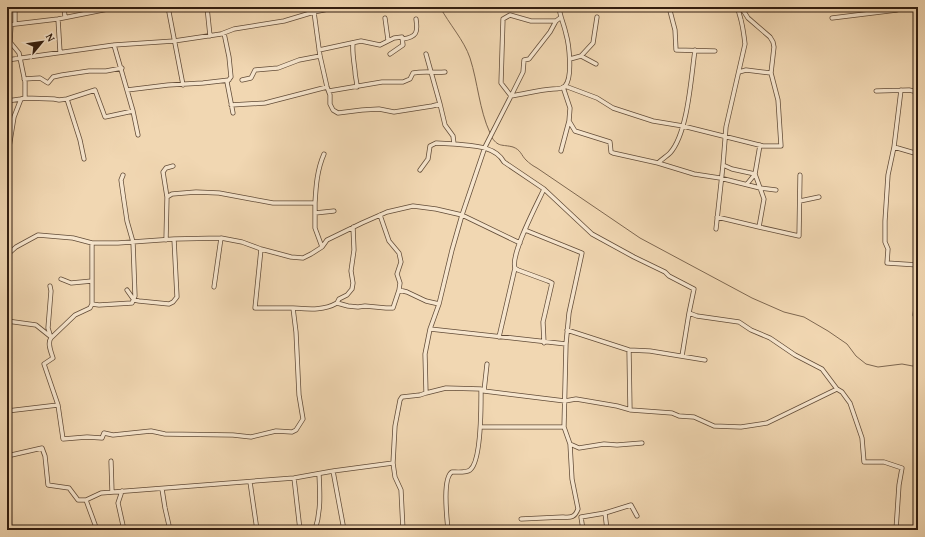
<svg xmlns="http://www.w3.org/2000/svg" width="925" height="537" font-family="'Gentium Book Plus',serif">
<rect width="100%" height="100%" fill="#f1d7b2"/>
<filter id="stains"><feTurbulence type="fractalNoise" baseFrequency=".005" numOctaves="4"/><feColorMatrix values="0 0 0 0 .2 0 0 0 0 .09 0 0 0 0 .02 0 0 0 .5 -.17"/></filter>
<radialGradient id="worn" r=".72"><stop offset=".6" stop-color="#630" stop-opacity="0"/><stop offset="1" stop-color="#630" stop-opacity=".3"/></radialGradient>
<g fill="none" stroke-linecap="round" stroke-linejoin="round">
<path stroke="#7e6750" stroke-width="1" d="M440 7C449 24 464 40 470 58 478 83 479 109 490 133
M491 136C498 148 502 144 513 147 521 150 521 155 526 160 529 163 533 166 537 168L640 238 752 298 784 312 804 317 828 331 847 344 856 356 866 364 878 367 902 364 918 367"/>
<g stroke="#624c38" stroke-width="5">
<path id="street" d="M15 7V24
M64 7 65 17
M168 7 183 85
M207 7 210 36
M669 7 675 30 676 50 715 51
M738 7C738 12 740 15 741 20 743 28 744 35 745 44L726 127 723 165 732 169 755 174 764 199 759 227 799 236 800 175
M314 12 320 56 327 87 330 95V104L333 110 338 113 362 110 379 109 394 112 432 106 440 104 445 125 453 136 454 144C471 146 495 145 504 162L544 189 592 234 634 257 665 272 669 276 694 289 689 313 697 316 739 322 751 330 770 338 795 355 822 369 837 389 842 392 850 403 862 438 864 462H884L902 468 899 485 896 530
M385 18 388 40
M832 18 897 10 905 7
M58 19 60 52
M556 21H531L510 15 503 19 501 83 511 96 523 72 524 60 529 59 550 32 556 21 560 18
M7 25 58 19 118 7
M224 33 229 57 231 77 227 82 233 113
M403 39C417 37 418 32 416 19
M353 43C352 52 354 62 355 71 355 77 357 81 357 87
M114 45 133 111 138 135
M319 50 361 41 380 45 394 38 402 37 403 45 390 54
M426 54 440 104
M581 56 593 43 597 17
M570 59 581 56 596 64
M7 60 114 45 174 41 221 34 234 29 284 21 314 12 338 7
M739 72 746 70 771 73
M24 79 40 78 48 83 53 77 62 75 89 71H106L122 68
M242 80 251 78 255 70 278 68 299 60 320 56
M565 86 597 98 613 108 653 121 683 126 763 146H781L778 100 771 73 774 47 773 42 770 37 748 18 741 7
M563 87 570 108 569 121 575 131 610 142 611 152 613 153 658 163 694 174 720 178 760 188 776 190
M127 90 168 85 203 83 229 80
M901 90 894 147 888 175 885 221V242L888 249 887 263 918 265
M329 91 382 82H403L410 79 413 73C425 71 434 73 445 72
M876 91 909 90 918 92
M25 98 54 99 59 100 67 99 95 90 105 117 133 111
M67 99 80 140 84 159
M7 101 21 99
M231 105 265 103 327 87
M894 147 918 154
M561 151 569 121
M7 160 14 117 21 99 25 98V82L19 53 10 42 11 25
M658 163C662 159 667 156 670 153 688 133 691 77 695 50
M420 170 428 159 430 146 436 143 454 144
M747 184 755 174 760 145
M167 197 163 172 166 168 173 166
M800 201 819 197
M315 203C316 186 317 170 324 154
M315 213 334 211
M717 217 759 227
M716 229 723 165
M525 230 582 253 569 313 566 344
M166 240 167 197 172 194 196 192 219 193 273 203H315V228L322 247
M92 243V304L90 308 75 315 51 338C47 343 51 352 53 358L44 364 58 405 63 439 87 437 102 438 104 433 113 435 151 431 165 434 233 435 251 437 276 431 292 432 296 430 303 419 299 395 296 332 293 308H255L261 249
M7 255 16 247 38 235 73 238 92 243H118L174 239 221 238 242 242 261 249 291 257 303 258 311 254 322 247 327 240 362 223 387 212 413 206 436 209 462 215 520 243
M61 279 71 283 92 281
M50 286 51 291 48 328 51 338
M214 287 221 238
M127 290 134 300 139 301 169 304 173 302 177 297 174 239
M399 290 407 292 426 301 439 304
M337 303 339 299 347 295 352 289 353 283 351 271 354 250 353 227
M92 304 99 305 132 303 135 296 133 242 127 221 124 201 121 180 123 175
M293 308C308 309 323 311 337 303L348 306 358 307 365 306 386 308H393L399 290 400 283 397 274 401 262 399 253 389 241 380 215
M915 315 918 290
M7 321 36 325 51 337
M430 329 566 344 564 427 570 444 572 479 578 509C575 517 571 518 563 517L521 519
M567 330 629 350 650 351 705 360
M499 337 515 268
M544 343 543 322 552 283 548 281 518 270 515 268C510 255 537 204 544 189
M629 350 630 410
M682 356 689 313
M484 391 487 364
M426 393 446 388 481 389 484 391 565 401 576 399 617 406 631 410 672 413 679 416 694 417 714 426 741 427 767 423 837 389
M7 411 58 405
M481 427H564
M570 444 579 448 604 444 617 445 642 443
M7 456 42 448 45 456 48 485 69 488 78 500H86
M111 461 112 492
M393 463 395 477 401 490 403 530
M333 471 344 530
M294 478 300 530
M250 482 257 530
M162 489 165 508 170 530
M122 491 118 503 124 530
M605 513 631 505 637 516
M97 530 86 500 101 493 294 478 333 471 393 463 395 426 400 400 402 397 420 395 426 393 425 354 430 329 439 304 452 250 462 215 485 147 511 96C525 94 538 90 553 89 557 89 562 89 565 86 573 78 569 44 566 34 564 24 560 17 559 7
M315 530C321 512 320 493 319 474
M448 530C447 519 442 478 452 472 457 472 466 473 470 470 482 461 481 404 481 389
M583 530 581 517 605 513 607 530"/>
</g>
<use href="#street" stroke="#f6e5cd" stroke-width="3.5"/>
</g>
<rect width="925" height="537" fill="none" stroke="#f1d7b2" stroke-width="24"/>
<rect x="8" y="8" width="909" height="521" fill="none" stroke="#331e10" stroke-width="2"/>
<rect x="12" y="12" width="901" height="513" fill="none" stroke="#331e10"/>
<g transform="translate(42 42) rotate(61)" stroke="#f6e5cd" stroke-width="3" paint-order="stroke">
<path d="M0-3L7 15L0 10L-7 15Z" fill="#331e10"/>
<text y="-6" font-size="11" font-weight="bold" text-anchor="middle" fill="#331e10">N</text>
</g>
<rect width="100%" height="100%" filter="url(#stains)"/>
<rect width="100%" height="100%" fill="url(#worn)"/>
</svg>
